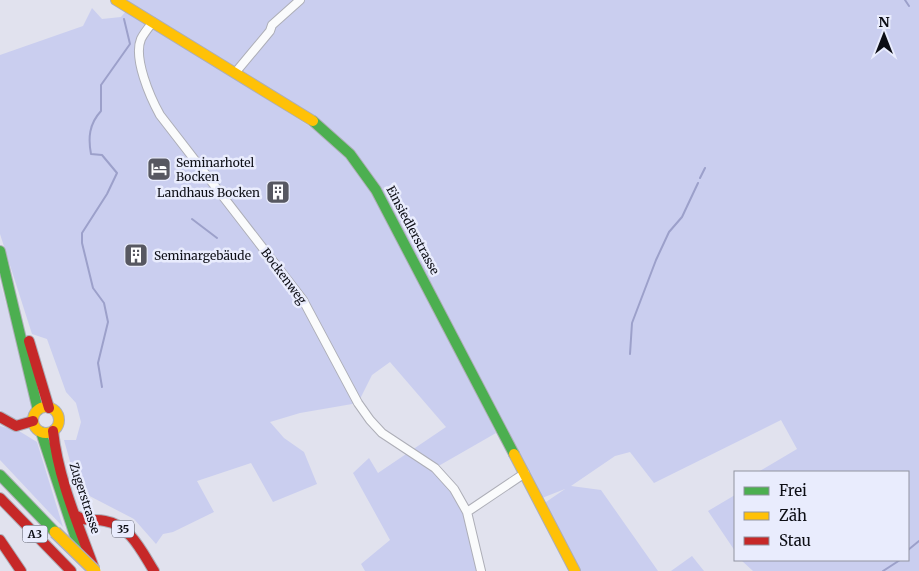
<svg xmlns="http://www.w3.org/2000/svg" width="919" height="571" font-family="Merriweather,serif">
<rect width="100%" height="100%" fill="#e1e2ee"/>
<path fill="#d7d9ef" d="M0 283 34 400 30 413 25 420H13L0 410Z"/>
<path fill="#caceef" d="M124 0H919V571H753L741 560H908V472H758L797 449 781 420 654 483 630 452 615 456 571 486 601 490 658 571H577L546 506V502L565 489 542 498 346 144Z
M92 8 102 19 121 17 127 10 342 147 377 198 496 433 435 468 451 490 465 514 479 571H365L361 564 390 540 353 473 369 458 378 473 446 427 390 362 372 375 358 403 300 413 270 422 284 438 304 452 317 484 273 502 251 463 197 481 214 512 173 532 163 534 156 544 134 519 78 490 64 440H76L81 422 76 403 66 392 47 339 32 334 0 234V55L83 26Z
M0 426 19 431 37 442 63 527 0 460Z
M735 495V551L708 511Z
M692 556 704 571H671Z"/>
<g fill="none" stroke-linecap="round" stroke-linejoin="round">
<path stroke="#9ca0ca" stroke-width="2" d="M905 0 909 6
M700 178 705 168
M192 219 217 238
M630 354 632 323 656 260 669 232 682 217 698 183
M102 387 98 363 108 322 104 303 93 288 82 243V233L107 194 117 173 102 155 91 154C88 138 89 124 101 111V85L130 44 124 19
M908 550 919 541
M883 571 900 560"/>
<g stroke="#adaeb7" stroke-width="10">
<path id="street" d="M153 22C149 27 144 33 141 39 133 58 150 97 160 115L303 300 358 403 370 420 382 433 435 468 454 489 467 512
M235 73 270 31 272 25 300 0
M481 571 467 512 525 473"/>
</g>
<g stroke="#adaeb7" stroke-width="12">
<path id="fast" d="M313 121 350 154 376 190 514 454
M0 251 38 410
M41 432 82 557
M0 475 55 532"/>
</g>
<g stroke="#adaeb7" stroke-width="12">
<path id="slow" d="M116 0 313 121
M33 420a13 13 0 1 1 26 0a13 13 0 1 1-26 0Z
M514 454 575 571"/>
</g>
<g stroke="#adaeb7" stroke-width="12">
<path id="jam" d="M29 341 49 408
M0 417 16 426 33 421
M53 431C58 478 78 524 94 568
M0 498 71 571
M75 515C85 522 94 519 105 521 130 525 142 552 154 571
M0 540 21 571"/>
</g>
<use href="#street" stroke="#fafbfc" stroke-width="8"/>
<use href="#fast" stroke="#4caf50" stroke-width="10"/>
<use href="#slow" stroke="#ffc107" stroke-width="10"/>
<use href="#jam" stroke="#c62828" stroke-width="10"/>
<g stroke="#adaeb7" stroke-width="14" stroke-linecap="butt">
<path id="slow-bridge" d="M55 532 95 571"/>
</g>
<use href="#slow-bridge" stroke="#ffc107" stroke-width="11"/>
</g>
<defs>
<g id="hotel-square" transform="scale(1.25)"><rect x="-9" y="-9" width="18" height="18" rx="4" fill="#575861" stroke="#e9ecfd"/><path d="M-6-4.5h1.5V1H6V5H4.5V3h-9V5H-6ZM-4 0a1.8 1.8 0 1 1 3.6 0ZM.5 0V-2.5h3Q6-2.5 6 0Z" fill="#fff"/></g>
<g id="building-square" transform="scale(1.25)"><rect x="-9" y="-9" width="18" height="18" rx="4" fill="#575861" stroke="#e9ecfd"/><path d="M-4-6H4V6H1V3H-1V6H-4ZM-2.5-4.3h1.7v1.8h-1.7ZM.8-4.3h1.7v1.8H.8ZM-2.5-1h1.7V.8h-1.7ZM.8-1h1.7V.8H.8Z" fill="#fff"/></g>
</defs>
<g fill-rule="evenodd">
<use href="#hotel-square" x="159" y="169"/>
<use href="#building-square" x="278" y="192"/>
<use href="#building-square" x="136" y="255"/>
</g>
<g text-anchor="middle" dominant-baseline="central" stroke-width="5" stroke-linejoin="round" paint-order="stroke">
<g fill="#e9ecfd" stroke="#4f515b" stroke-width="1">
<rect x="112" y="520.5" width="22" height="17" rx="4"/>
<rect x="22.5" y="525.5" width="25" height="17" rx="4"/>
</g>
<g font-size="11" font-weight="bold" fill="#0d0e15">
<text x="123" y="529">35</text>
<text x="35" y="534">A3</text>
</g>
<g font-size="12" fill="#0d0e15" stroke="#e9ecfd" text-anchor="start">
<text x="176" y="162">Seminarhotel<tspan x="176" dy="14">Bocken</tspan></text>
<text x="260" y="192" text-anchor="end">Landhaus Bocken</text>
<text x="154" y="255">Seminargebäude</text>
</g>
<g font-size="12" fill="#0d0e15" stroke="#e9ecfd">
<text transform="translate(413 230) rotate(62)">Einsiedlerstrasse</text>
<text transform="translate(284 276) rotate(53)">Bockenweg</text>
<text transform="translate(85 498) rotate(72)">Zugerstrasse</text>
</g>
</g>
<rect x="734" y="471" width="175" height="90" fill="#e9ecfd" stroke="#9193a0"/>
<rect x="744" y="487" width="25" height="8" fill="#4caf50" stroke="#9193a0"/>
<text x="779" y="496" font-size="15" fill="#0d0e15">Frei</text>
<rect x="744" y="512" width="25" height="8" fill="#ffc107" stroke="#9193a0"/>
<text x="779" y="521" font-size="15" fill="#0d0e15">Zäh</text>
<rect x="744" y="537" width="25" height="8" fill="#c62828" stroke="#9193a0"/>
<text x="779" y="546" font-size="15" fill="#0d0e15">Stau</text>
<g transform="translate(884 35)" stroke="#e9ecfd" stroke-width="4" paint-order="stroke">
<path d="M0-4L9 19L0 12L-9 19Z" fill="#0d0e15"/>
<text y="-8" font-size="14" font-weight="bold" text-anchor="middle" fill="#0d0e15">N</text>
</g>
</svg>
